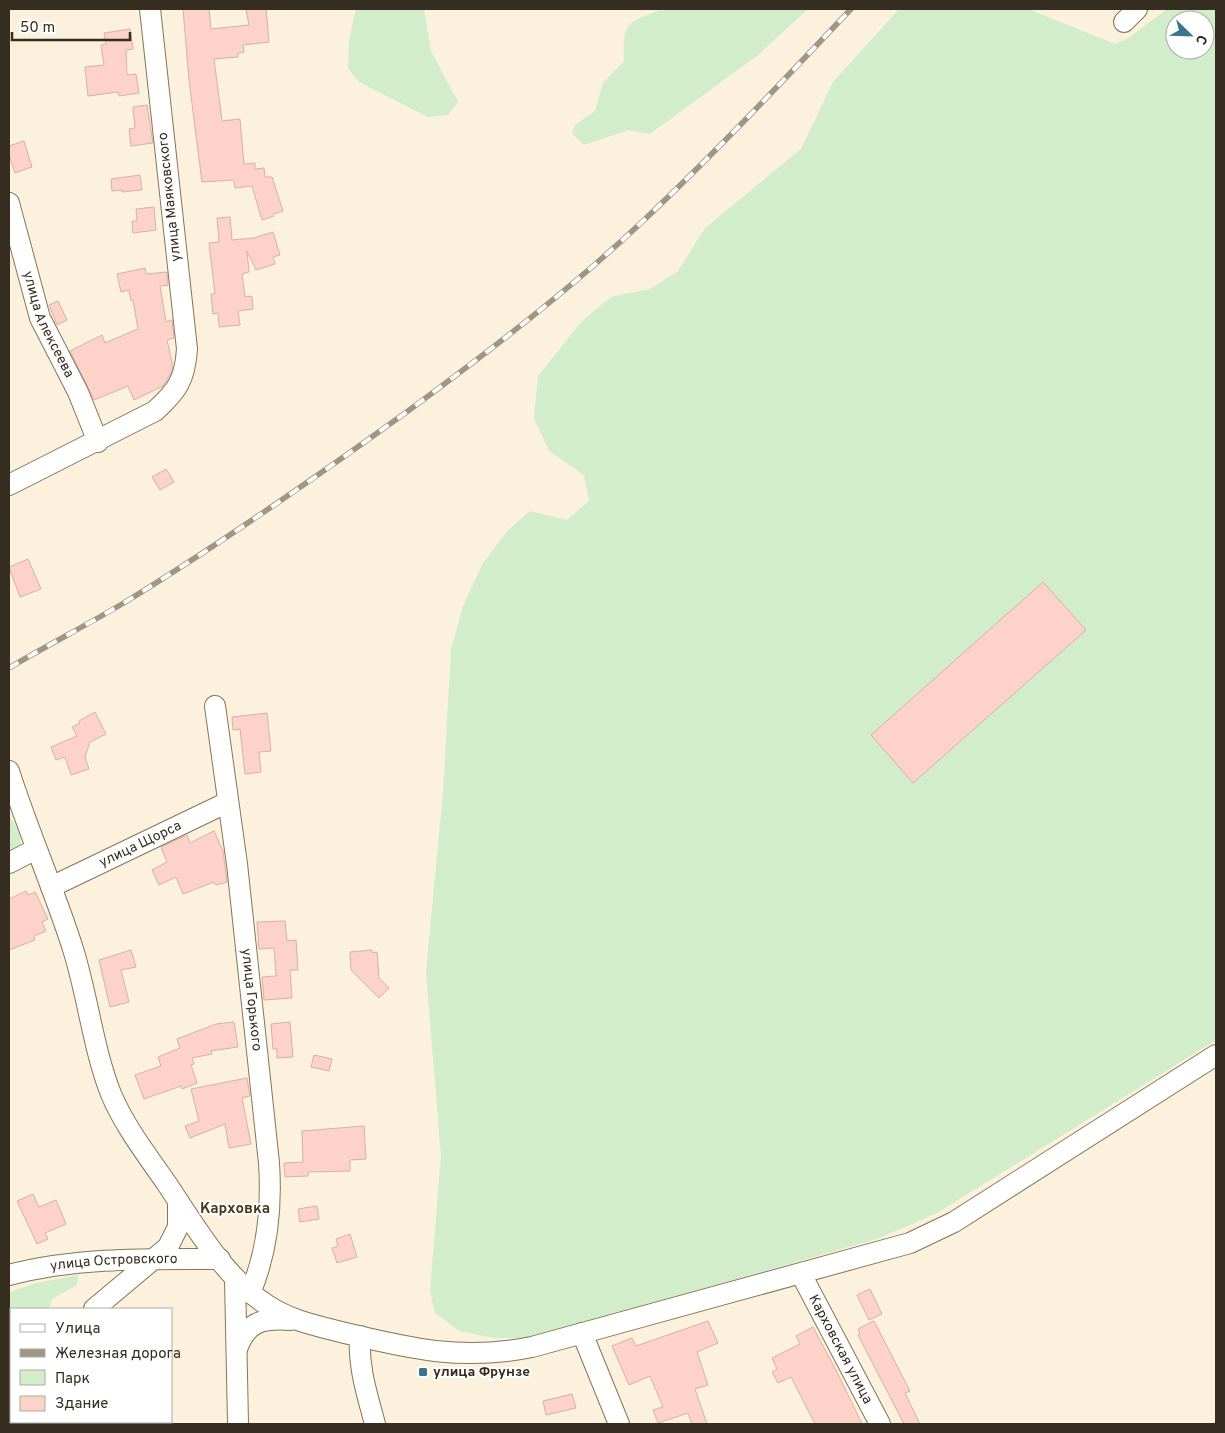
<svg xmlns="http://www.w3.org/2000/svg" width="1225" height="1433" font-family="Overpass,sans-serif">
<rect width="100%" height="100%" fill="#fcf1dc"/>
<path fill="#d1edc9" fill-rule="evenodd" d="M356 9H424L431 51 458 102 448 115 428 117 359 82 348 68 349 40Z
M662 9H808L758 55 650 134 629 130 584 145 572 134 575 125 595 111 603 83 624 61C623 20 626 24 662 9Z
M899 9H1028L1115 44 1127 39 1167 9H1216V1040L937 1213 880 1238 530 1338H494L459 1331 435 1313 430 1291 441 1156 426 972 443 792 451 650 463 606 483 563 509 529 530 511 567 520 589 501 584 475 549 451 534 418 538 376 582 321 611 297 650 289 678 271 705 228 801 149 833 82ZM1175 20H1205V50H1175Z
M9 816 19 831 21 844 9 857Z
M78 1275 77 1285 52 1299 49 1309H11V1422H21L20 1424H9V1292L37 1283Z"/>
<path fill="#fdd2c8" stroke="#d9b0a6" d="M183 9H209L211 29 249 25 246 9H266L269 42 243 45 244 52 238 53V57L214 59 222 121 240 119 244 164 255 163V169L264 168 265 177H272L283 211 273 214 274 216 262 220 252 186 235 188 234 180 202 182 189 80Z
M130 29 133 49 126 50 127 75 136 74 139 93 119 96 118 92 88 96 85 67 104 65 101 45 106 44 104 33Z
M147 105 153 143 131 146 129 129 135 128 133 107Z
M24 141 32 167 15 173 9 155V146Z
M140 175 142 190 122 192V190L112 191 111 179Z
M154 207 156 230 133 233 132 221H137L136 209Z
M230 217 232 240 254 238 273 232 280 255 273 257 275 264 256 270 247 251 249 272 242 274 245 297 252 296 253 309 238 311 240 325 219 327 218 313 213 314 211 294H215L209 243 219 242 217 218Z
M145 268 146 274 167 272 168 285 160 286 166 322 172 320 174 338 167 340 173 367 171 373 163 386 134 400 128 386 94 400 70 351 102 335 105 343 138 329 133 300 131 301 129 290 121 292 117 274Z
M58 301 67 320 57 325 49 305Z
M166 469 174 482 160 490 152 477Z
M28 559 41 589 20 597 9 567Z
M1043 582 1086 630 913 783 871 735Z
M95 712 106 734 90 742 85 757 89 769 71 775 65 757 56 760 51 747 77 736 72 727 80 723 79 721Z
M267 713 271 751 259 752 261 772 245 774 240 729 233 730 232 717Z
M214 831 223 851 227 882 216 885 214 882 183 894 176 877 159 885 152 870 167 862 161 847 187 835 190 843Z
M26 891 28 895 35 892 48 919 42 922 46 931 34 936 35 940 9 950V899Z
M285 921 287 941 296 940 298 970H290L292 998 264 1000 262 977 276 976 274 948 259 949 257 922Z
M131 950 136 967 121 970 129 1002 110 1007 99 960Z
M372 950V953L377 952 379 978 389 988 379 998 351 970 350 952Z
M234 1022 238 1047 211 1051 212 1054 192 1058 194 1064 191 1065 197 1083 182 1089 181 1086 144 1099 135 1075 161 1066 158 1057 180 1048 177 1039 216 1024Z
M290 1022 293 1057 277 1058V1049H273L271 1024Z
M314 1055 332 1059 329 1071 311 1067Z
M247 1078 250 1096 242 1098 251 1144 229 1148 225 1124 190 1138 185 1126 199 1121 191 1089Z
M364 1126 366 1159 350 1160V1171L308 1172V1176L285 1177 284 1163 303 1162 302 1131Z
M33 1194 39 1207 56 1200 66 1224 45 1233 48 1239 37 1244 17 1201Z
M317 1206 319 1219 300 1222 298 1209Z
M350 1234 357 1257 337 1263 332 1248 338 1246 336 1239Z
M870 1289 882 1314 869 1320 857 1295Z
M708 1321 718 1343 697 1352 708 1385 695 1389 707 1424H692L688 1413 658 1423 653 1410 663 1407 650 1376 629 1385 612 1346 632 1338 636 1346Z
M874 1321 910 1391 905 1393 920 1424H904L858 1335 860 1334 858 1329Z
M813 1327 838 1374 862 1424H815L791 1377 778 1383 772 1372 777 1369 772 1358 800 1344 796 1336Z
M572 1394 576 1408 546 1415 543 1401Z"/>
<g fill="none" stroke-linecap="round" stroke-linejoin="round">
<g stroke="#867556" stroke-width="22">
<g id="minor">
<path d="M1124 22 1137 9"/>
<path id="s1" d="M9 203 40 318 78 392 98 442"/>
<path d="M9 485 155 411C177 391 185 380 187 349L150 9"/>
<path id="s2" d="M215 706 237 864 269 1163C272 1208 268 1251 250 1293"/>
<path d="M9 771C28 831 54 889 73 949 88 997 93 1048 111 1094 125 1127 147 1155 167 1184 195 1226 224 1277 267 1305 291 1321 318 1326 345 1333 412 1349 463 1361 532 1347L910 1243 954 1222 1216 1055"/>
<path d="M9 863 36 849"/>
<path id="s3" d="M51 887 228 802"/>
<path id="s4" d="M801 1274 880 1424"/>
<path id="s5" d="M9 1275C77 1257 150 1259 220 1259"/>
<path d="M235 1278 238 1424"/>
<path d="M94 1309 168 1247 178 1227V1201"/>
<path d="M582 1333 619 1424"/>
<path d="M360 1336C358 1367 367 1394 375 1424"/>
<path d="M237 1349C247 1321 263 1318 291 1320"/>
<path d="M27 1424 29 1422"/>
</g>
</g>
<use href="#minor" stroke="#fff" stroke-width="20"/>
<g stroke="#a09685" stroke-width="5.5">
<path id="rail" d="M9 668C46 646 85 626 122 604 220 544 315 478 408 411 489 351 570 290 643 221 715 153 783 81 851 9"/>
</g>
<use href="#rail" stroke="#fff" stroke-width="4" stroke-dasharray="11" stroke-linecap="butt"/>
</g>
<rect fill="#39768c" stroke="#fff" stroke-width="2" x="418" y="1367" width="10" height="10" rx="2.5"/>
<g text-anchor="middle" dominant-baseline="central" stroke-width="4" stroke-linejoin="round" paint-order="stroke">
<g font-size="14" fill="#352d20" stroke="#fff">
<text transform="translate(170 197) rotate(-96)">улица Маяковского</text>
<text stroke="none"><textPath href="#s1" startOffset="128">улица Алексеева</textPath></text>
<text stroke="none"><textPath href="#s3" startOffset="99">улица Щорса</textPath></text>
<text stroke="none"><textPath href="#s2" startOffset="296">улица Горького</textPath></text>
<text stroke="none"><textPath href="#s5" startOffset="106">улица Островского</textPath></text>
<text stroke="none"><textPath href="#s4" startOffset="85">Карховская улица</textPath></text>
</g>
<g font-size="14" font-weight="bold" fill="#352d20" stroke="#fff" text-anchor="start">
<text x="433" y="1372">улица Фрунзе</text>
</g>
<g font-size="15" font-weight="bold" fill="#493a1c" stroke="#fff">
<text x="235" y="1209">Карховка</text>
</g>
</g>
<rect width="1225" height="1433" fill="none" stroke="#352d20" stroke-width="20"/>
<rect x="10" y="1308" width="162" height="115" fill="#ffffff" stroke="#aeaba6"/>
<rect x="20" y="1324" width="25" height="8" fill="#ffffff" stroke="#aeaba6"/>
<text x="55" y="1333" font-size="15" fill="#352d20">Улица</text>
<rect x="20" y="1349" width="25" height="8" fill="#a09685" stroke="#aeaba6"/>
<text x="55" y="1358" font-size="15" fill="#352d20">Железная дорога</text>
<rect x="20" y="1370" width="25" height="15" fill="#d1edc9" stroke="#aeaba6"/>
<text x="55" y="1383" font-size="15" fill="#352d20">Парк</text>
<rect x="20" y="1396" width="25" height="15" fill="#fdd2c8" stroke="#aeaba6"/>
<text x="55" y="1408" font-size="15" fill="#352d20">Здание</text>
<g transform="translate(1190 35) rotate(113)"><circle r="24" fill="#ffffff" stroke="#aeaba6"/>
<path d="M0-4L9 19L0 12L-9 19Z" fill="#39768c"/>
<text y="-8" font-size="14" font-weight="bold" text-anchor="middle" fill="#352d20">С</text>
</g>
<path d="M12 32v8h118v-8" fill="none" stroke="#352d20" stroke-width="2.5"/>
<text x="20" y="32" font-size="15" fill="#352d20" stroke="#ffffff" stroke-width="4" paint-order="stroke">50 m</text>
</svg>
